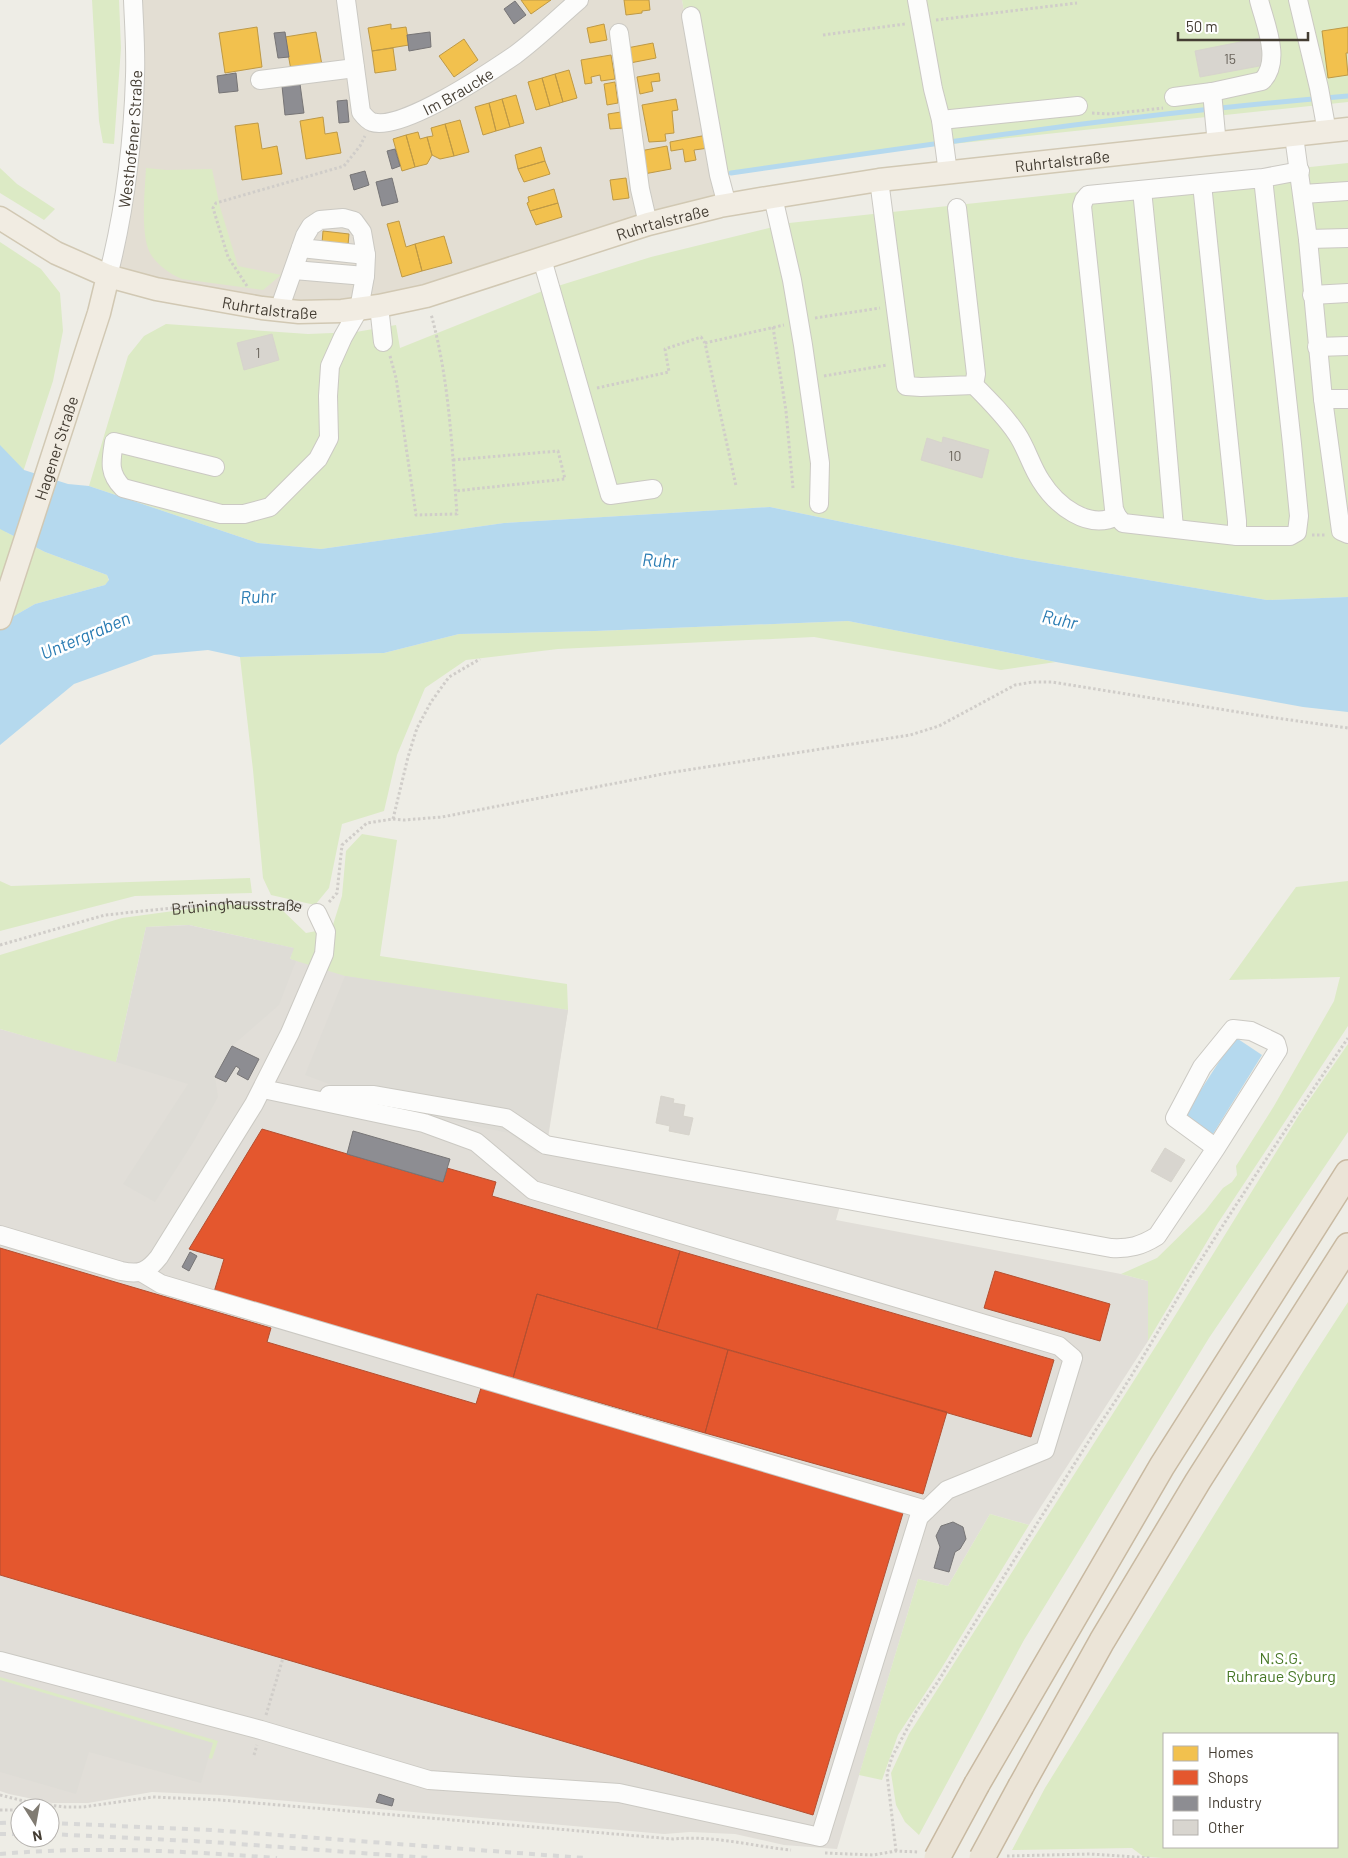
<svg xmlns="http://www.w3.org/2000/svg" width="1348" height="1858" font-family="Barlow,sans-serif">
<rect width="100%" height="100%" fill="#eeede6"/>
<path fill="#e3ded3" d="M133 0H682L720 206 510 270 299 312 108 276 119 233Z"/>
<path fill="#e1ded8" d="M290 959 568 1010 547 1145 842 1199 836 1220 1121 1274 1148 1281V1341L1029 1525 990 1514 948 1586 918 1579 837 1849 784 1845 735 1834 690 1832 664 1834 221 1795 152 1792 88 1803H52L9 1794 0 1791V1029L116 1061Z"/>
<path fill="#dceac5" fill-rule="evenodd" d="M92 0H119L121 48 114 144 103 143 99 121Z
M682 0H1348V102L821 158 715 176Z
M1348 163V597L1267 600 1017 558 770 507 504 523 321 549 258 543 89 486 128 356 144 336 166 324 308 334 356 332 396 325 400 348 545 290 651 257 789 223Z
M0 168 17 184 55 209 44 220 0 193Z
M146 168 167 170 212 169 220 207 238 266 281 275 263 290 182 279C170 274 157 265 150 253 140 234 145 190 146 168Z
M0 242 41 269 60 293 63 331 53 381 24 469 6 532 45 552 107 575 109 581 105 585 35 604 0 624Z
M848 621 1056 662 1001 670 814 637 558 649 466 660 425 688 397 755 384 811 342 824 329 888 315 905 271 895 263 878 253 770 240 657 384 653 459 634 595 631Z
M362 834 397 840 380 956 567 984 568 1010 345 976 290 959 293 948 189 925 146 927 116 1062 0 1029V955L122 918 225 904 281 909 306 933 332 928 342 896 346 851Z
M250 878 252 893 135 896 0 931V881L11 886Z
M1348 881V1026L1218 1223 1148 1341V1281L1121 1274 1157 1258 1205 1211 1223 1188 1232 1182 1237 1175 1236 1166 1274 1106 1334 1001 1340 977 1229 980 1296 887Z
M1348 1044V1132L1209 1338 1024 1640 919 1835 905 1822 896 1805 891 1773 909 1734 1168 1327 1299 1115Z
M1348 1302V1858H1163L1144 1857 1132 1848 1012 1850 1045 1788 1304 1370ZM1164 1734H1337V1847H1164Z
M990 1514 1029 1525 941 1669 898 1735 882 1780 859 1775 918 1579 948 1586Z
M0 1677 218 1741 212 1759 208 1758 212 1743 0 1680Z"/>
<path fill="#dedcd6" d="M189 925 294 948 290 959 296 961 279 1005 232 1046 215 1077 218 1097 194 1141 155 1202 123 1184 188 1084 116 1062 146 927Z
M345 976 568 1010 545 1153H536L509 1133 401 1111 305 1075Z
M0 1680 213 1743 201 1783 89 1752 76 1794 0 1772Z"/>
<path fill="#b5d9ee" d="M0 445 24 470 68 484 89 486 258 543 321 549 504 523 770 507 1017 558 1267 600 1348 597V712L1303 707 1056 662 848 621 595 631 459 634 384 653 240 657 208 650 154 655 74 684 0 745V624L35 604 105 585 109 580 107 575 45 552 0 529Z
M1235 1037 1262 1055 1213 1134 1184 1116Z"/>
<path fill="#f2c14e" stroke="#be9946" d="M521 0H551L531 14Z
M624 0H649L650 10 642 11V13L626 15Z
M391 24V29L406 27 409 45 372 51 368 28Z
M604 24 607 40 590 43 587 28Z
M257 27 262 67 225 73 219 33Z
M1348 27V53H1346L1348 75 1328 78 1322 31Z
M316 32 322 65 291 70 285 37Z
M464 39 478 60 454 77 439 56Z
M653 43 656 58 630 63 627 48Z
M393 48 396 70 375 73 372 51Z
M611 55 615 79 601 81 600 75 591 77 592 83 585 84 581 60Z
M569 70 577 98 563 102 555 74Z
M659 73 660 81 651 82 653 91 640 94 637 77Z
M555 74 563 102 550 106 542 78Z
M542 78 550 106 536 110 528 82Z
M615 82 618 103 607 105 604 84Z
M516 95 524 123 510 127 502 99Z
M502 99 510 127 496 131 489 103Z
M676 99 678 110 672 111 674 133 665 134 666 141 649 142 642 105Z
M489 103 496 131 483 135 475 107Z
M621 112 623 128 610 129 608 114Z
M323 117 325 134 337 132 341 153 306 159 300 121Z
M460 120 469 152 454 156 445 124Z
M258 123 262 149 277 146 282 174 242 180 235 126Z
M445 124 454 156 440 159 432 155 427 137 433 136 431 128Z
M418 132 420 139 427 137 432 155 427 164 415 167 406 135Z
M406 135 415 167 402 171 393 139Z
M707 135 709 148 694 150 696 160 685 162 683 149 671 151 670 142Z
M667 146 671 169 644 174 640 151Z
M541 147 545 161 518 169 515 155Z
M545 161 550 174 524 182 518 169Z
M626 178 629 198 613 200 610 180Z
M554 189 558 203 530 211 527 203 529 202 528 197Z
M558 203 562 217 536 225 530 211Z
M399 221 406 247 415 244 422 271 402 277 387 224Z
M323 231 349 234 348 245 322 243Z
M444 236 452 263 422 271 415 244Z"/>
<path fill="#e4572e" stroke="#b44f30" d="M262 1129 443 1182 447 1168 496 1182 492 1196 680 1251 657 1329 537 1294 513 1378 214 1292 224 1259 189 1249Z
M0 1248 271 1328 267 1342 476 1404 481 1388 903 1513 813 1815 0 1575Z
M680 1251 1054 1360 1031 1437 657 1329Z
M995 1271 1110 1304 1100 1341 984 1308Z
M537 1294 728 1350 705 1433 513 1378Z
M728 1350 947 1412 923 1494 705 1433Z"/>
<path fill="#8d8d92" stroke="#777576" d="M515 1 526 15 514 24 504 9Z
M285 32 289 57 278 58 274 33Z
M430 32 431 47 409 51 407 35Z
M236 73 238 91 219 93 217 76Z
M300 84 304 113 285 115 282 86Z
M347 100 349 122 339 123 337 101Z
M395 149 400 166 392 169 387 151Z
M365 171 369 185 354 190 350 175Z
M392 178 398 202 382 206 376 182Z
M232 1046 259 1059 248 1080 237 1074 240 1069 236 1066 226 1082 215 1077Z
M353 1131 450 1159 443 1182 347 1154Z
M190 1252 197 1256 189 1271 182 1267Z
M953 1522 963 1527 966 1539 960 1549 955 1552 949 1572 934 1568 940 1547 936 1536 941 1526Z
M379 1794 394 1799 392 1806 376 1802Z"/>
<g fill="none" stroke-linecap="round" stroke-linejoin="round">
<path stroke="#b5d9ee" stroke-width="5" d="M731 173C936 143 1142 113 1348 96"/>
</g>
<path fill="#d8d5cf" stroke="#d7d4cc" d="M1260 38 1265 65 1200 77 1195 51Z
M272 334 279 360 244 370 237 343Z
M943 437 989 450 982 478 921 460 927 438 942 443Z
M661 1096 674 1099 673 1103 685 1105 683 1116 693 1118 689 1135 669 1131 670 1126 656 1123Z
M1165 1148 1185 1160 1171 1182 1151 1171Z"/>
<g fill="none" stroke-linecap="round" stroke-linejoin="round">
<g stroke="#cbc9c3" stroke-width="20">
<g id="minor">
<path id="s2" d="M346 0 361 112C364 116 367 120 372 122 401 132 490 72 515 55 538 38 558 18 579 0"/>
<path d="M917 0 933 89 941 120 948 173"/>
<path d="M1298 0 1319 88 1327 132"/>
<path d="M691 16 719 175 727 205"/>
<path d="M619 33 640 189 648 224"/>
<path d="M260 80 355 68"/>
<path d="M1212 92 1217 145"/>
<path d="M1174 97 1212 92 1262 81C1282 61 1265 24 1259 0"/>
<path d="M941 120 1078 106"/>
<path d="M1294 136 1308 239 1323 399 1341 531 1348 534"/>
<path d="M1263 178 1292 444 1299 516 1297 532 1290 536H1237L1123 523 1117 516 1114 509 1082 206 1084 200 1088 195 1263 178 1300 171"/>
<path d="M879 180 906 386 921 387 974 385 976 374 957 208"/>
<path d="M1202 184 1237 521V536"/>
<path d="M1142 190 1161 377 1174 528"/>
<path d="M1303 194 1348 191"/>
<path d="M773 197 792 280 803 345 820 463 819 504"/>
<path d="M1308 239 1348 238"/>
<path d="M301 248 366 255"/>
<path d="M542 259 610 495 653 489"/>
<path d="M294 270 365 276"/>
<path id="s3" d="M108 276C125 210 133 144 135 76 136 51 134 25 133 0"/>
<path d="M1312 295 1348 293"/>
<path d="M379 306 383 342"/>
<path d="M1317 347 1348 346"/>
<path d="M974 385C989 400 1005 416 1017 434 1027 449 1031 466 1041 481 1056 505 1088 531 1117 516"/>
<path d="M1323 399H1348"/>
<path d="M215 467 114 442C111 461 108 473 123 488L221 514H244L270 507 318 459 329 438 328 396 330 366 343 337 359 309 365 276 366 255 362 232 354 221 343 218 320 220 311 226 305 236 279 310"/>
<path d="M329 1095H374L506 1118 546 1145 1111 1248C1129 1249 1141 1246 1157 1236L1216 1148 1175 1118 1202 1067 1233 1029 1251 1031 1276 1043 1278 1050 1216 1148"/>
<path d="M0 1235 121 1271C140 1275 147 1272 159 1257L254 1104 290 1033 324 954 326 932 317 913"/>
<path d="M141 1272 161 1284 926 1510"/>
<path d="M0 1661 261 1730 429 1780 619 1793 820 1837 919 1517 947 1490 1045 1450 1073 1358 1059 1346 533 1190 476 1142 424 1123 263 1089"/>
</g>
</g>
<g stroke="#d1c8b3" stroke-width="25">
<g id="major">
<path id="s4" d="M0 218 56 253 108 276 156 289 262 308 299 312 342 311 379 306 426 296 648 224 720 206 773 197 879 180 1348 129"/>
<path id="s5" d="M0 618 99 313 108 276"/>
</g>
</g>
<g stroke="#c8b9a1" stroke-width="28">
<path id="highway" d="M977 1784 1162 1466 1348 1173
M1021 1786 1102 1641 1198 1481 1348 1246"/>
</g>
<g stroke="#d0cdc9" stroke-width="3" stroke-dasharray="2.5 2.5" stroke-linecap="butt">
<path d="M936 20 1077 3"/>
<path d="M823 35 905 24"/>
<path d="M1092 113 1110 114 1163 108"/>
<path d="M247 286 228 257 213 208 216 203 344 166 360 146 365 136"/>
<path d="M815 318 880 308"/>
<path d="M773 327 786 411 793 488"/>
<path d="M705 343 784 325"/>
<path d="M390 356 396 378 416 515 457 514C452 447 449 378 431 314"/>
<path d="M824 376 887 365"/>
<path d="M597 388 669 372 665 349 701 337 705 343 736 486"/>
<path d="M453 460 558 451 565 479 455 491"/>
<path d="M1312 535H1326"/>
<path d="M393 819 404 820 442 817 668 773 910 735 939 726 1015 685 1033 682H1052L1269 717 1348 728"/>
<path d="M329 902 337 893 342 845 367 823 393 819 408 757 417 728 431 702 449 677 480 659"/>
<path id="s1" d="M0 945 105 915 231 902 297 904 304 907"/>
<path d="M266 1715 283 1658"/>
<path d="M254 1755 257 1745"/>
<path d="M0 1795 32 1803 65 1807H83L153 1797 221 1800 673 1839C713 1835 751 1846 791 1850"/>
<path d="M23 1808 31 1803"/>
<path d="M0 1810H20"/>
<path d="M896 1851 887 1774 892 1757 916 1712 937 1683 1097 1428C1131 1380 1159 1329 1189 1279 1240 1197 1294 1117 1348 1038"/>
<path d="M825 1853 873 1855 896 1851 918 1852"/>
<path d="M1007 1856 1090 1854 1151 1858"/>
</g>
<use href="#minor" stroke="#fcfcfb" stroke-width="18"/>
<use href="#major" stroke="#f1ece2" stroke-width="22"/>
<use href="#highway" stroke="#ebe4d7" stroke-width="25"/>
<path stroke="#d8d8d7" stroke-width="4" stroke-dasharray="6 6" stroke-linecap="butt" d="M0 1823 20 1822
M50 1823 211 1830 585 1858
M0 1834H20
M50 1834 212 1842 429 1858
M0 1854C93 1846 184 1851 277 1858"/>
<g stroke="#c8b9a1" stroke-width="28" stroke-linecap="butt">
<path id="highway-bridge" d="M937 1858 977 1784
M982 1858 1021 1786"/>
</g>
<use href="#highway-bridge" stroke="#ebe4d7" stroke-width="25"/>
</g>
<g text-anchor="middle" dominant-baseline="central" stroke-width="5" stroke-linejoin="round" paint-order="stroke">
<g font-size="14" fill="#6a645b">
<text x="1230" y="58">15</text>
<text x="258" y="352">1</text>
<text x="955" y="455">10</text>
</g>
<g font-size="16" fill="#443d33" stroke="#fff">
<text stroke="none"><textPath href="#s2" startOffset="221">Im Braucke</textPath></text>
<text stroke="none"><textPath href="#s3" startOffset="139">Westhofener Straße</textPath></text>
<text stroke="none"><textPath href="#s4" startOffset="1099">Ruhrtalstraße</textPath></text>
<text stroke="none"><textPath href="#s4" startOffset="694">Ruhrtalstraße</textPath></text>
<text stroke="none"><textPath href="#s4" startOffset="288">Ruhrtalstraße</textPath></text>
<text stroke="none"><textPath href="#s5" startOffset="179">Hagener Straße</textPath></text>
<text stroke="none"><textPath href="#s1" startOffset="242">Brüninghausstraße</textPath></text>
</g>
<g font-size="16" fill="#467725" stroke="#fff">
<text x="1281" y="1657">N.S.G.<tspan x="1281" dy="18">Ruhraue Syburg</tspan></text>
</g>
<g font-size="18" font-style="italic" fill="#2a7cb3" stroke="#fff">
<text transform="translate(660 560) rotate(3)">Ruhr</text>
<text transform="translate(258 596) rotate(-3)">Ruhr</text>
<text transform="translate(1060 619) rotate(12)">Ruhr</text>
<text transform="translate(85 635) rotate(-23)">Untergraben</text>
</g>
</g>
<rect x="1163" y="1733" width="175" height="115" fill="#ffffff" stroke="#b4b1ad"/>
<rect x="1173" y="1746" width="25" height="15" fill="#f2c14e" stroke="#b4b1ad"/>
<text x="1208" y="1758" font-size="15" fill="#443d33">Homes</text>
<rect x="1173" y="1770" width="25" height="15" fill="#e4572e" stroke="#b4b1ad"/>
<text x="1208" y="1783" font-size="15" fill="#443d33">Shops</text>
<rect x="1173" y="1796" width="25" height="15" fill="#8d8d92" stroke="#b4b1ad"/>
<text x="1208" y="1808" font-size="15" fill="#443d33">Industry</text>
<rect x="1173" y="1820" width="25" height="15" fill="#d8d5cf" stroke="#b4b1ad"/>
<text x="1208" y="1833" font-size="15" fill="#443d33">Other</text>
<g transform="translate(35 1823) rotate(169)"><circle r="24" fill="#ffffff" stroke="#b4b1ad"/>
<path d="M0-4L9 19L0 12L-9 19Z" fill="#807b72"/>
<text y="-8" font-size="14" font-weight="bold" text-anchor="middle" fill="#443d33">N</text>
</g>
<path d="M1178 32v8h130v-8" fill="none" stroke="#443d33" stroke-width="2.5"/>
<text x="1186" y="32" font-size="15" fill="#443d33" stroke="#ffffff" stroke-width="4" paint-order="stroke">50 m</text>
</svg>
